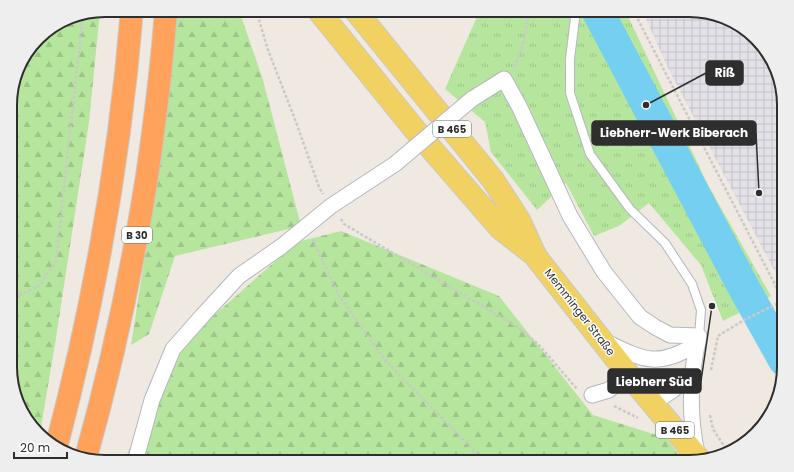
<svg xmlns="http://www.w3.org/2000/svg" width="794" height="472" font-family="Poppins,sans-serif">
<defs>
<pattern id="industrial-grid" width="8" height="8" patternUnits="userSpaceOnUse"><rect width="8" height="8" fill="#e3e1e8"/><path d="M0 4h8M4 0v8" fill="none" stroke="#c3c1c7"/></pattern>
<pattern id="grass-tufts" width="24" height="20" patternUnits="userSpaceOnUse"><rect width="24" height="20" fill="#b6e59e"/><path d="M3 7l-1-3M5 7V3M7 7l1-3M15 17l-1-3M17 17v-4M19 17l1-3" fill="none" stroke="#9dc588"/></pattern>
<pattern id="forest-firs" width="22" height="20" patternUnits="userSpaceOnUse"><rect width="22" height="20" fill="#b6e59e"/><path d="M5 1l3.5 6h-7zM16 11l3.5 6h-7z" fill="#9dc588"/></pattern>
</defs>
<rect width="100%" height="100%" fill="#efe9e1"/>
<path fill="url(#industrial-grid)" d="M642 10H690L737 23 768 52 784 98V289L668 68Z"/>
<path fill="url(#grass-tufts)" d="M480 10H625L708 185 771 296 723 321 701 265 649 203 619 226 594 236 566 183 537 210 491 152 485 122 445 89Z"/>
<path fill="url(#forest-firs)" d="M178 10H239L263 80 301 226 175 256 149 334 131 345 166 121Z
M100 11 89 122 55 344 40 433 26 420 11 380V92L20 63 42 34 69 17Z
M341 231 499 296 593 415 666 438 684 462H168L155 454V462H124L154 389 192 335 297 242Z"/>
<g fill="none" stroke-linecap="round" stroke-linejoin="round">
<path stroke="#75cff0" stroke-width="32" d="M597 10 744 288 784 360"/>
<g stroke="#b4b7c1" stroke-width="10">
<path id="lane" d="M576 10 570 59V93L590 154 630 209 665 243 692 284 701 310 699 336"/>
</g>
<g stroke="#b4b7c1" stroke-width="17">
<path id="street" d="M472 99 504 79 519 106 570 216 604 272 640 317 655 327 670 335 699 336C690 374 689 416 697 454
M606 342C645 361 659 368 698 343
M592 395 609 390 628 374
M652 404 673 390 694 371
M135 462 152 400 173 349 203 315 239 276 282 246 331 206 395 164"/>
</g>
<g stroke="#c9c9c9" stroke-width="24">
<path id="primary" d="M318 10 415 130 500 228 532 253
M355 10 493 180 519 220 536 257 628 374 700 460"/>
</g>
<g stroke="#c9c9c9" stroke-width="24">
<path id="highway" d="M56 448C94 304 120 158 132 10
M86 457C112 364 132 271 147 176 155 121 162 65 166 10"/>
</g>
<path stroke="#c9c9c9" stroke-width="2.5" stroke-dasharray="3 2" stroke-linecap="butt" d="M256 10 268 50 296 122 319 187 323 194
M633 10 784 302
M514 67C523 49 528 30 527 10
M341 219 344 224 516 326 538 344 578 390
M11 228 14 235 11 260
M313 240 338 294 385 360 485 462
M11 277 19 295 39 286 56 261 83 14
M718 336 744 320 783 301
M711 370 718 336
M614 406 638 418
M710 415 713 429 728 452"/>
<use href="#lane" stroke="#fff" stroke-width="8"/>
<use href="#street" stroke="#fff" stroke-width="15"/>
<use href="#primary" stroke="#f2d163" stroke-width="22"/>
<use href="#highway" stroke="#ffa35c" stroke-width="22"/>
<g stroke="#b4b7c1" stroke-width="17" stroke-linecap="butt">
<path id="street-bridge" d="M395 164 472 99"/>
</g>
<use href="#street-bridge" stroke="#fff" stroke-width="15"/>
</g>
<g text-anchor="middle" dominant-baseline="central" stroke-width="3" stroke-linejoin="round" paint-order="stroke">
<g fill="#fff" stroke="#6d6d6d" stroke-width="1">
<rect x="433" y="121" width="38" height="16" rx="3"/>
<rect x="122" y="227" width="30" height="16" rx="3"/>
<rect x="656" y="422" width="38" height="16" rx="3"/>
</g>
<g font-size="10" font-weight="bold" fill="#2e2e2e">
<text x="452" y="129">B 465</text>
<text x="137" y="235">B 30</text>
<text x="675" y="430">B 465</text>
</g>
<g font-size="11" fill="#2e2e2e" stroke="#fff">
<text transform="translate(580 312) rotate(52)">Memminger Straße</text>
</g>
</g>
<path d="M0 0H794V472H0ZM105 17H689A88 88 0 0 1 777 105V367A88 88 0 0 1 689 455H105A88 88 0 0 1 17 367V105A88 88 0 0 1 105 17Z" fill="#eee" fill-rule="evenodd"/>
<path fill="none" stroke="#2e2e2e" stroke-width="2" d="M105 17H689A88 88 0 0 1 777 105V367A88 88 0 0 1 689 455H105A88 88 0 0 1 17 367V105A88 88 0 0 1 105 17Z"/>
<path fill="none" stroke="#2e2e2e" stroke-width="1.5" d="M646 105L706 73M759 193L756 133M712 306L701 381"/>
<g fill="#2e2e2e" stroke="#fff" stroke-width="1.5">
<circle cx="646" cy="105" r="4"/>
<circle cx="759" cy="193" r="4"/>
<circle cx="712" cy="306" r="4"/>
</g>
<g fill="#2e2e2e" stroke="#2e2e2e" stroke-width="1.5">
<rect x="706" y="61" width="37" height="24" rx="4"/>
<rect x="592" y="121" width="164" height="24" rx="4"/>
<rect x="608" y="369" width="93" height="24" rx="4"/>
</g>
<g font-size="12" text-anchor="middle" font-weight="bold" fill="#fff">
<text x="725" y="77">Riß</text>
<text x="674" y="137">Liebherr-Werk Biberach</text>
<text x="654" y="386">Liebherr Süd</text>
</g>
<path d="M14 452v6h53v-6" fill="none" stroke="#2e2e2e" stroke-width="2"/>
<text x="20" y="452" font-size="12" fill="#2e2e2e" stroke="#ffffff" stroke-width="3" paint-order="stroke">20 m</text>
</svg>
